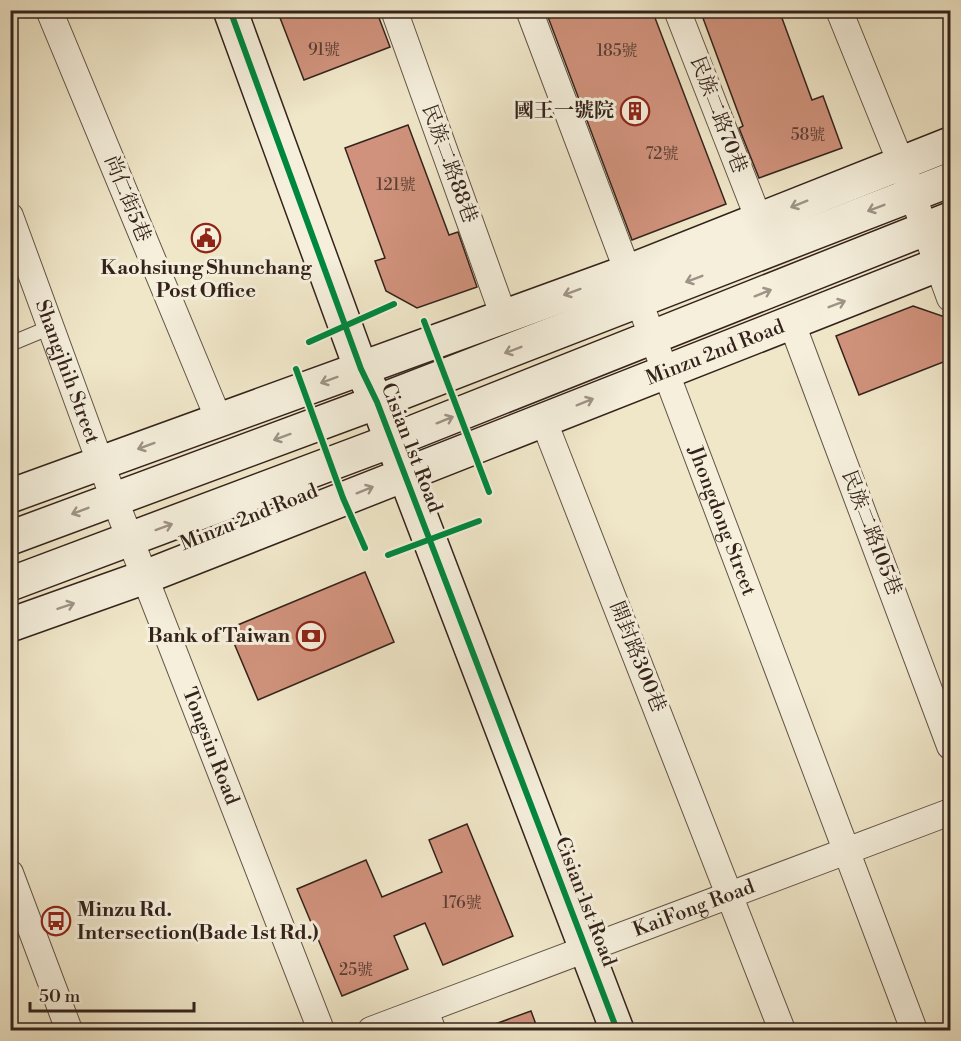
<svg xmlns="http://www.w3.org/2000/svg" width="961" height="1041" font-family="'Libre Bodoni','Noto Serif TC',serif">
<rect width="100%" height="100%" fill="#f0e7c9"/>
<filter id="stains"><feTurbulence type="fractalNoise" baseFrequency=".00333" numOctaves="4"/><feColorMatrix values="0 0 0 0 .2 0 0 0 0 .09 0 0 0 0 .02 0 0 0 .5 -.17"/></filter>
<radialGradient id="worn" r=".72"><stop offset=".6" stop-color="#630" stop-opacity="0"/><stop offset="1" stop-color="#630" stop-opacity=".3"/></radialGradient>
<path fill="#d0927c" stroke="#34231c" stroke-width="1.5" d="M277 10H376L390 47 304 80Z
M565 10H652L726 204 632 240 548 17Z
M700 10H779L812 100 823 96 842 148 759 178 739 128 743 126Z
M408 125 449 235 458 232 477 287 417 308 386 291 375 261 385 258 345 148Z
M913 306 948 318 951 359 859 395 836 336Z
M365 572 394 642 258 700 228 629Z
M467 824 513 936 443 965 425 923 394 936 408 969 342 996 297 889 366 860 382 897 442 872 429 840Z
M531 1011 538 1030H484V1028Z"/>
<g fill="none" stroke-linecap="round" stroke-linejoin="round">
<g stroke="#635447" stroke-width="16">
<path id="lane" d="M10 344 51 327
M430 1008 439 1030"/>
</g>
<g stroke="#635447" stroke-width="28">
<g id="street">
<path d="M49 10 219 420"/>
<path d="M394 10 504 317"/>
<path id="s1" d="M529 10 914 1030"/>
<path d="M677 10 759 220"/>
<path d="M839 10 901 163 950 298"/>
<path id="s2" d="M10 216 100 462 321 1030"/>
<path d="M791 321 950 746"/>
<path d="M543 419 782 1030"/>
<path d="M10 873 69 1030"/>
<path id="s3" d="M371 1030 950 812"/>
</g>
</g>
<g stroke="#34231c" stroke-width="36">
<g id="secondary">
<path d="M230 10 361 369 377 402 617 1030"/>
<path d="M10 496 627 272 950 144"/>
<path d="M10 538 377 402 950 180"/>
<path d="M10 584 391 441 950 219"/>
<path id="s4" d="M10 625 145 577 950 260"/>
</g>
</g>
<use href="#lane" stroke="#f5efdc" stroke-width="14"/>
<use href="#street" stroke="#f5efdc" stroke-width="26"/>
<use href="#secondary" stroke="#f5efdc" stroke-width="33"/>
<g stroke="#f5efdc" stroke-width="10">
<path id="cycleway" d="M230 10 361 369 377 402 617 1030
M424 321 489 492
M309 342 394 304
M296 369 343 498 365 548
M388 555 479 521"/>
</g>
<use href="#cycleway" stroke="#00873e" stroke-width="6"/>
</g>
<defs><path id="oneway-shaft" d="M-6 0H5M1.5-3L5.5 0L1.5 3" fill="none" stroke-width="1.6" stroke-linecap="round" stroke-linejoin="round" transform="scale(1.5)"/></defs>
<g stroke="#9e9386">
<use href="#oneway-shaft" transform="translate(799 204) rotate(158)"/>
<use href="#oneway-shaft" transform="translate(876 208) rotate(159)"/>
<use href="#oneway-shaft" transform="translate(694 279) rotate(159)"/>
<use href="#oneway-shaft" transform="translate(572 292) rotate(160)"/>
<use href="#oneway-shaft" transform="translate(763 293) rotate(-22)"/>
<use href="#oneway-shaft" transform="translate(837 304) rotate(-21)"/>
<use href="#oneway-shaft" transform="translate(513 350) rotate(159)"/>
<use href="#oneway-shaft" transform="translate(329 380) rotate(160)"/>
<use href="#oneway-shaft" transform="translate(585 402) rotate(-22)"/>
<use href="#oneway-shaft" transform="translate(445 420) rotate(-22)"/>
<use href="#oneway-shaft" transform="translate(282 437) rotate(160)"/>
<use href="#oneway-shaft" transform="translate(146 446) rotate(160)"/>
<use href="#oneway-shaft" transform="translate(365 490) rotate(-22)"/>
<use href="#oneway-shaft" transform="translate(80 511) rotate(159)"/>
<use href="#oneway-shaft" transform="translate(164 527) rotate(-20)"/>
<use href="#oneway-shaft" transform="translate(66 606) rotate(-19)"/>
</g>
<defs>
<g id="building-ring" transform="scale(1.5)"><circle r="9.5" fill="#f5efdc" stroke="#8f2418" stroke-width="1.5"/><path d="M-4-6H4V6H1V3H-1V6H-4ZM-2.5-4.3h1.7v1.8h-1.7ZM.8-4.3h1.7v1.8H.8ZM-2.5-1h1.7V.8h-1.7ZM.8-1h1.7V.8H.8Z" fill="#8f2418"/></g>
<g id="civic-ring" transform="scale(1.5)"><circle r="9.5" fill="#f5efdc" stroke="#8f2418" stroke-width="1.5"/><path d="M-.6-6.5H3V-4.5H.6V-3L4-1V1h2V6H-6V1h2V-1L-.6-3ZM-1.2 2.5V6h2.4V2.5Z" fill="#8f2418"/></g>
<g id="bank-ring" transform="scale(1.5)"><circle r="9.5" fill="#f5efdc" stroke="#8f2418" stroke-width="1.5"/><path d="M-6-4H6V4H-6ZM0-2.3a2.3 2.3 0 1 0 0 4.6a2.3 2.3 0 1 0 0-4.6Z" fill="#8f2418"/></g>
<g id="bus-ring" transform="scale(1.5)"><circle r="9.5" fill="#f5efdc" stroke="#8f2418" stroke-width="1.5"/><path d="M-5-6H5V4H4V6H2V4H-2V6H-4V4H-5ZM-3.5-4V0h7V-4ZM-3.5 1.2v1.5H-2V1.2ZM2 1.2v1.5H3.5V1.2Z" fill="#8f2418"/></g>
</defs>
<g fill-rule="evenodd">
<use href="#building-ring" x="635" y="111"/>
<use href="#civic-ring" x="206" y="238"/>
<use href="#bank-ring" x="311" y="636"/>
<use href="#bus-ring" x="56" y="921"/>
</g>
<g text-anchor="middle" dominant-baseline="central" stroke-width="6" stroke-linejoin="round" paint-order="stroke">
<g font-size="16" fill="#5b3f34">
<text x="324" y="50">91號</text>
<text x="617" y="51">185號</text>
<text x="808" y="135">58號</text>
<text x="662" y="154">72號</text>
<text x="396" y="185">121號</text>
<text x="462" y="903">176號</text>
<text x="356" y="970">25號</text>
</g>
<g font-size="20" font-weight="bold" fill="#34231c" stroke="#f5efdc" text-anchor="end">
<text x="614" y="111">國王一號院</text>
<text x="206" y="268" text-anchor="middle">Kaohsiung Shunchang<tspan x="206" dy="23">Post Office</tspan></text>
<text x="290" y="636">Bank of Taiwan</text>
<text x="77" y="910" text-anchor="start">Minzu Rd.<tspan x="77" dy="23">Intersection(Bade 1st Rd.)</tspan></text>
</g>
<g font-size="20" fill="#34231c" stroke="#f5efdc">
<text transform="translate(718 115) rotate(69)">民族二路70巷</text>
<text transform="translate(449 164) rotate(70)">民族二路88巷</text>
<text transform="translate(127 199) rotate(68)">尚仁街5巷</text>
<text stroke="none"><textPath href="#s4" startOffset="756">Minzu 2nd Road</textPath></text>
<text stroke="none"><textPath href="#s2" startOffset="166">Shangjhih Street</textPath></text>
<text transform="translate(411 448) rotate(69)">Cisian 1st Road</text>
<text transform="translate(249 518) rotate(-22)">Minzu 2nd Road</text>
<text stroke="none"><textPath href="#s1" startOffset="546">Jhongdong Street</textPath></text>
<text transform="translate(871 533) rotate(69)">民族二路105巷</text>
<text transform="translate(637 657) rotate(68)">開封路300巷</text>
<text stroke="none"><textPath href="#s2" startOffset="567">Tongsin Road</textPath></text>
<text transform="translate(585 902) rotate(69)">Cisian 1st Road</text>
<text stroke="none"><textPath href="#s3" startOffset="345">KaiFong Road</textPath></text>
</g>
</g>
<rect width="961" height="1041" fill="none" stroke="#f0e7c9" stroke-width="36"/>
<rect x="12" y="12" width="937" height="1017" fill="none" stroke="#34231c" stroke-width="3"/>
<rect x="18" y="18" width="925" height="1005" fill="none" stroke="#34231c" stroke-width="1.5"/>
<path d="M30 1002v9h164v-9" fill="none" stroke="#34231c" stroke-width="3"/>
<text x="39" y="1002" font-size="18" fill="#34231c" stroke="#f5efdc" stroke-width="4.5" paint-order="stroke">50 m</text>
<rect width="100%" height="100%" filter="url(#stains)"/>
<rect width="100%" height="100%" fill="url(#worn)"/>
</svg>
